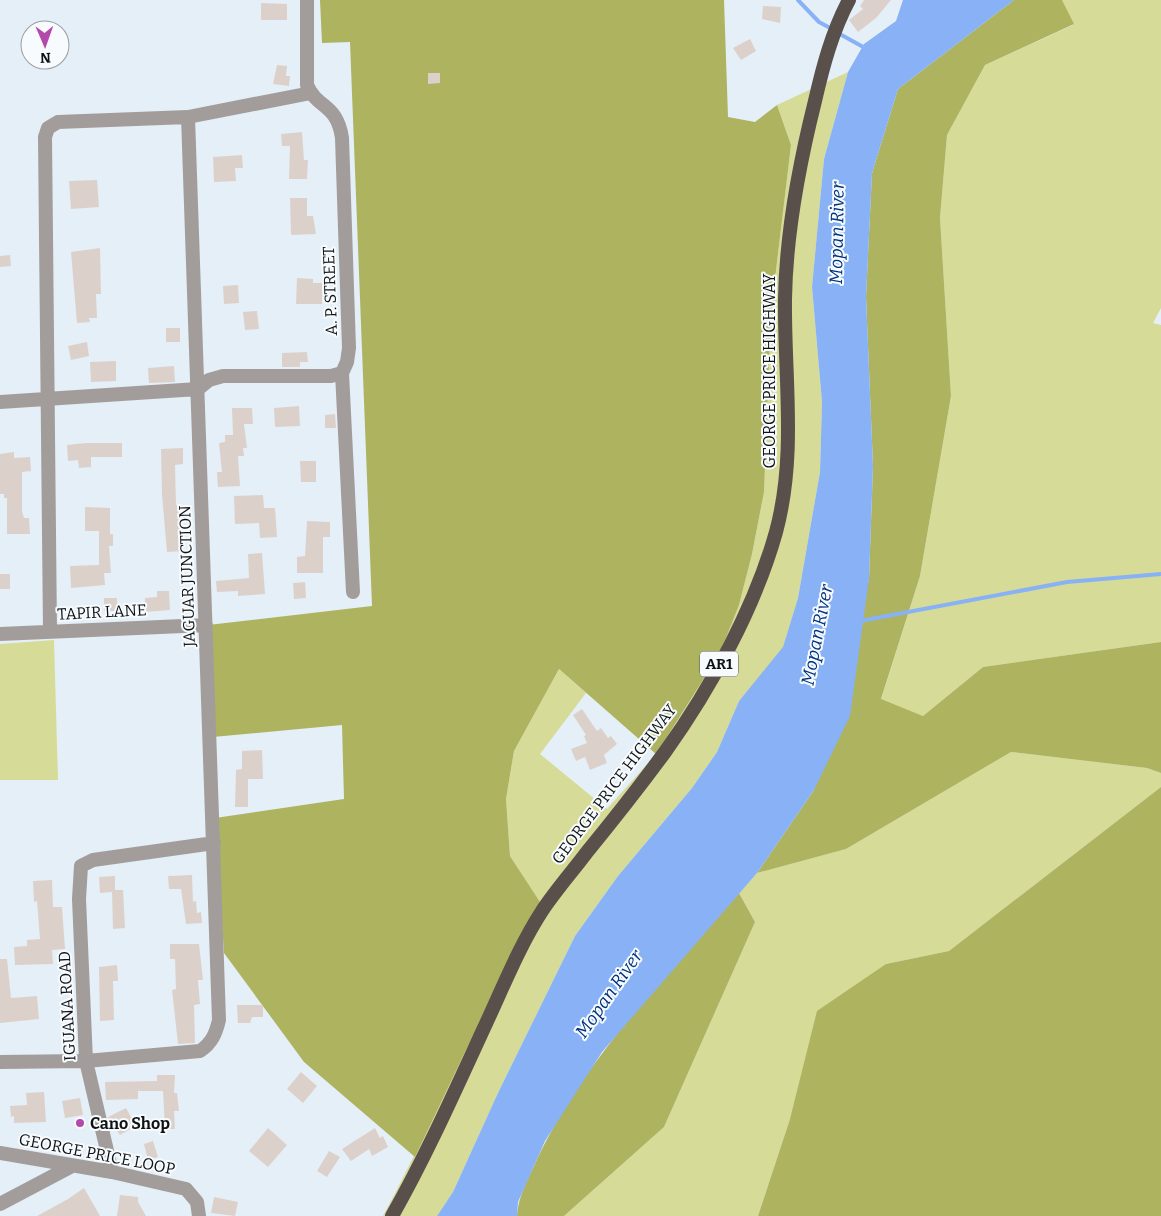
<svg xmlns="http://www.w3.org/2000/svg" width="1161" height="1216" font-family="Bitter,serif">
<rect width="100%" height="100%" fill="#e5eff7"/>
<path fill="#d6db97" d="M1062 0H1161V308L1153 323 1161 325V642L983 667 923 716 881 700 920 576 951 396 940 218 947 135 985 65 1073 25Z
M848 72 824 159 812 287 822 402 820 472 798 598 783 648 739 701 717 752 692 788 618 876 575 936 497 1095 453 1192 437 1216H383C439 1113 480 1002 540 902L510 856 506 799 514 751 559 669 586 693 540 754 607 809 656 754 720 653 739 605 752 554 764 492 771 312 791 145 777 105Z
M54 640 58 780H0V644Z
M1011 752 1147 768 1161 773V787L949 951 886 964 790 1119 758 1216H564L664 1127 755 922 739 893 757 873 846 849Z"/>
<path fill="#aeb360" d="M320 0H724L728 117 755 122 777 105 791 145 771 312 764 492 752 554 739 605 720 653 656 754 559 669 514 751 506 799 510 856 540 902 518 940 415 1157 304 1062 224 953 215 818 344 799 342 725 213 737 208 625 372 606 350 42 322 43Z
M1014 0H1062L1074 24 985 65 947 135 940 218 951 396 920 576 881 699 923 716 983 667 1161 642V773L1147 768 1011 752 846 849 757 873 814 790 869 579 873 466 866 297 872 173 898 89Z
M1161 787V1216H758L790 1119 817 1011 886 964 949 951Z
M739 893 755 922 664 1127 564 1216H517C518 1198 526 1183 534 1166 581 1062 665 978 739 893Z"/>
<path fill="#88b2f5" d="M903 0H1014L898 89 872 173 866 297 873 466 869 579 850 716 814 790 757 873 602 1052 545 1141 518 1202 517 1216H437L453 1192 497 1095 575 936 618 876 692 788 717 752 739 701 783 647 798 598 820 472 822 402 812 287 824 159 848 72 864 44 896 21Z"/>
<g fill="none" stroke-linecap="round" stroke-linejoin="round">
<path stroke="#88b2f5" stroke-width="4" d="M798 0 819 22 832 29
M838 33 865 48
M860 621 1067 582 1161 574"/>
</g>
<path fill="#dcd1ca" d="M864 0H891L876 18 858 32 849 20 863 9 860 6Z
M261 3 287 4V20H261Z
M763 6 781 7 780 23 762 19Z
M750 39 756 51 741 60 733 48Z
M277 65 287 66 286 76H290L289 86 273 84Z
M428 73H440V83L428 84Z
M302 132 304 160H308L307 179H289L290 146H282L281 134Z
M242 155 243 168H235L236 181 214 182 213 157Z
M97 180 99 207 71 209 69 181Z
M290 198H307V216H313L316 234 291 235Z
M100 248 101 294H96L97 318H89L90 322 77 323 71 252Z
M10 255 11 266 0 267V256Z
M297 278 313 279V283H323L322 304H296Z
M238 285 239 303 224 304 223 286Z
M257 311 259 329 245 330 243 312Z
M166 328H180V342H166Z
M87 342 89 356 71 360 68 346Z
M307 352 308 362H300V367H282V353Z
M116 361V381L91 382 90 362Z
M174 366 175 382 149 383 148 368Z
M299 406 300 426 275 427 274 408Z
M232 408H252L253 424H244L247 448H243L244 456H238L240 486 218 487 217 472H222L219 443 225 442V435H233Z
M335 414 336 428H325V415Z
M86 443H122V457H91V467L79 468 78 460 68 461 67 445Z
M183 448V464L175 465 176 505H181L183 551 167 552 162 495 161 449Z
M14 452V458L30 457 31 471 22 472V511L24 518H29L30 534H7V498H4V494H0V454Z
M300 461H316V482H301Z
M263 495 264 508H275L277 537 260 538 259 523 235 524 234 496Z
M85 507 110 508V534H113V546H109L111 573H104L105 585 71 588 70 566 99 565V531H85Z
M307 521 330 522V537H323V573H297V557L305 556Z
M262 553 265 594 238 596V591L217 592 216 581 249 578 248 554Z
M0 574H10V589H0Z
M305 582 306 598 294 599 293 583Z
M157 591H169L170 610 145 612V598L157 597Z
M104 598H117V611H104Z
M582 709 597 731 601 728 608 738 611 736 617 744 604 755 607 763 590 770 585 757 576 761 571 749 587 743 584 736 586 735 573 715Z
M262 750 263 779H248V807H235L236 770 242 769V751Z
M192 875 193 902 196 901 197 913 201 912 202 923 186 924 181 889H169L168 876Z
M115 876V890H123L125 928 113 929 112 892 100 893 99 877Z
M52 880 53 907H62L65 949 52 950 53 964 15 965 14 947 27 946V940L40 939 37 901 34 902 33 881Z
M170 944H199L203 980H198L200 1004 194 1005 195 1043 178 1044 172 990 176 989 175 959H170Z
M0 959H7L11 998 37 996 39 1019 0 1023Z
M117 965 118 981H113L114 1020 100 1021 99 967Z
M237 1005H263V1017H252L250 1023H238Z
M301 1072 317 1086 303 1103 287 1089Z
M157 1075H175L174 1093H177L179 1111H174L175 1129H165L163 1091H138V1099L106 1100 105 1082 157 1081Z
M44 1092 46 1122 14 1123V1116L11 1117 10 1106 27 1105 26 1093Z
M80 1098 83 1115 65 1118 62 1101Z
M126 1108 136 1126 120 1135 108 1117Z
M268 1128 287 1145 268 1167 249 1151Z
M375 1128 380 1138 383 1136 388 1147 372 1156 369 1149 351 1161 342 1149Z
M153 1141 158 1157 148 1160 144 1144Z
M329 1151 340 1157 327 1177 317 1171Z
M84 1188 100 1216H37L68 1199Z
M120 1195 138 1197V1202L146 1216H117Z
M214 1197 238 1202 235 1216 211 1213Z"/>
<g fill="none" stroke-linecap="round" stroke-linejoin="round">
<path stroke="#a29d9a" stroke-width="14" d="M307 0V85C317 109 337 103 342 138L349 348 347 362 342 373 353 592
M0 402 198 389 209 380 223 376H331L342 373
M50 632 45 137 48 128 58 122 188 117 311 93
M0 634 206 625
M0 1062 86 1061 200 1051C212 1043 216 1033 219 1020L188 117
M0 1153 112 1172 186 1189 197 1202 199 1216
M112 1172 86 1061 79 899 81 866 93 860 214 843
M0 1204 72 1166"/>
<path stroke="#59504b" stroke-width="14" d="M392 1216C426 1156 454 1093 483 1030 502 990 518 948 542 911 556 890 572 872 587 852 614 819 640 786 665 752 711 688 755 607 776 532 797 454 784 377 785 299 786 232 799 165 815 101 823 66 832 32 849 0"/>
</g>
<circle fill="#b349ab" stroke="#f7fbfe" stroke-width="2" cx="80" cy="1123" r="5"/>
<g text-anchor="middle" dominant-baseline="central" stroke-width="4" stroke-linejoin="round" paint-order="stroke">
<rect fill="#f7fbfe" stroke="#55585b" stroke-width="1" x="700" y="651.5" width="38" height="25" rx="4"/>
<g font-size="15" font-weight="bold" fill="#0f1215">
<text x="719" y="664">AR1</text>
</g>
<g font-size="16" fill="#0f1215" stroke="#f7fbfe">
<text transform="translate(330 291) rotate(-92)">A. P. STREET</text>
<text transform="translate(769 371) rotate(-90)">GEORGE PRICE HIGHWAY</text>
<text transform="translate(187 576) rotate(-92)">JAGUAR JUNCTION</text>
<text transform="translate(102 612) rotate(-3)">TAPIR LANE</text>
<text transform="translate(614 784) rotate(-53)">GEORGE PRICE HIGHWAY</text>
<text transform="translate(67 1006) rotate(-93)">IGUANA ROAD</text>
<text transform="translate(97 1154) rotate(11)">GEORGE PRICE LOOP</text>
</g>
<g font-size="16" font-weight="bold" fill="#0f1215" stroke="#f7fbfe" text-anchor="start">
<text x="90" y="1123">Cano Shop</text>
</g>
<g font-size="18" font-style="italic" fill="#01337e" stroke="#f7fbfe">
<text transform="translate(837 233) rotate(-89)">Mopan River</text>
<text transform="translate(817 635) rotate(-79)">Mopan River</text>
<text transform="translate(609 994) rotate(-55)">Mopan River</text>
</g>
</g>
<g transform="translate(45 45) rotate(178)"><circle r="24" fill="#f7fbfe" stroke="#9a9ea1"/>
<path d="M0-4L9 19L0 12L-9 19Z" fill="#b349ab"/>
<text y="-8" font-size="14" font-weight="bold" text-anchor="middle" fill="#0f1215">N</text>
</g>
</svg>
